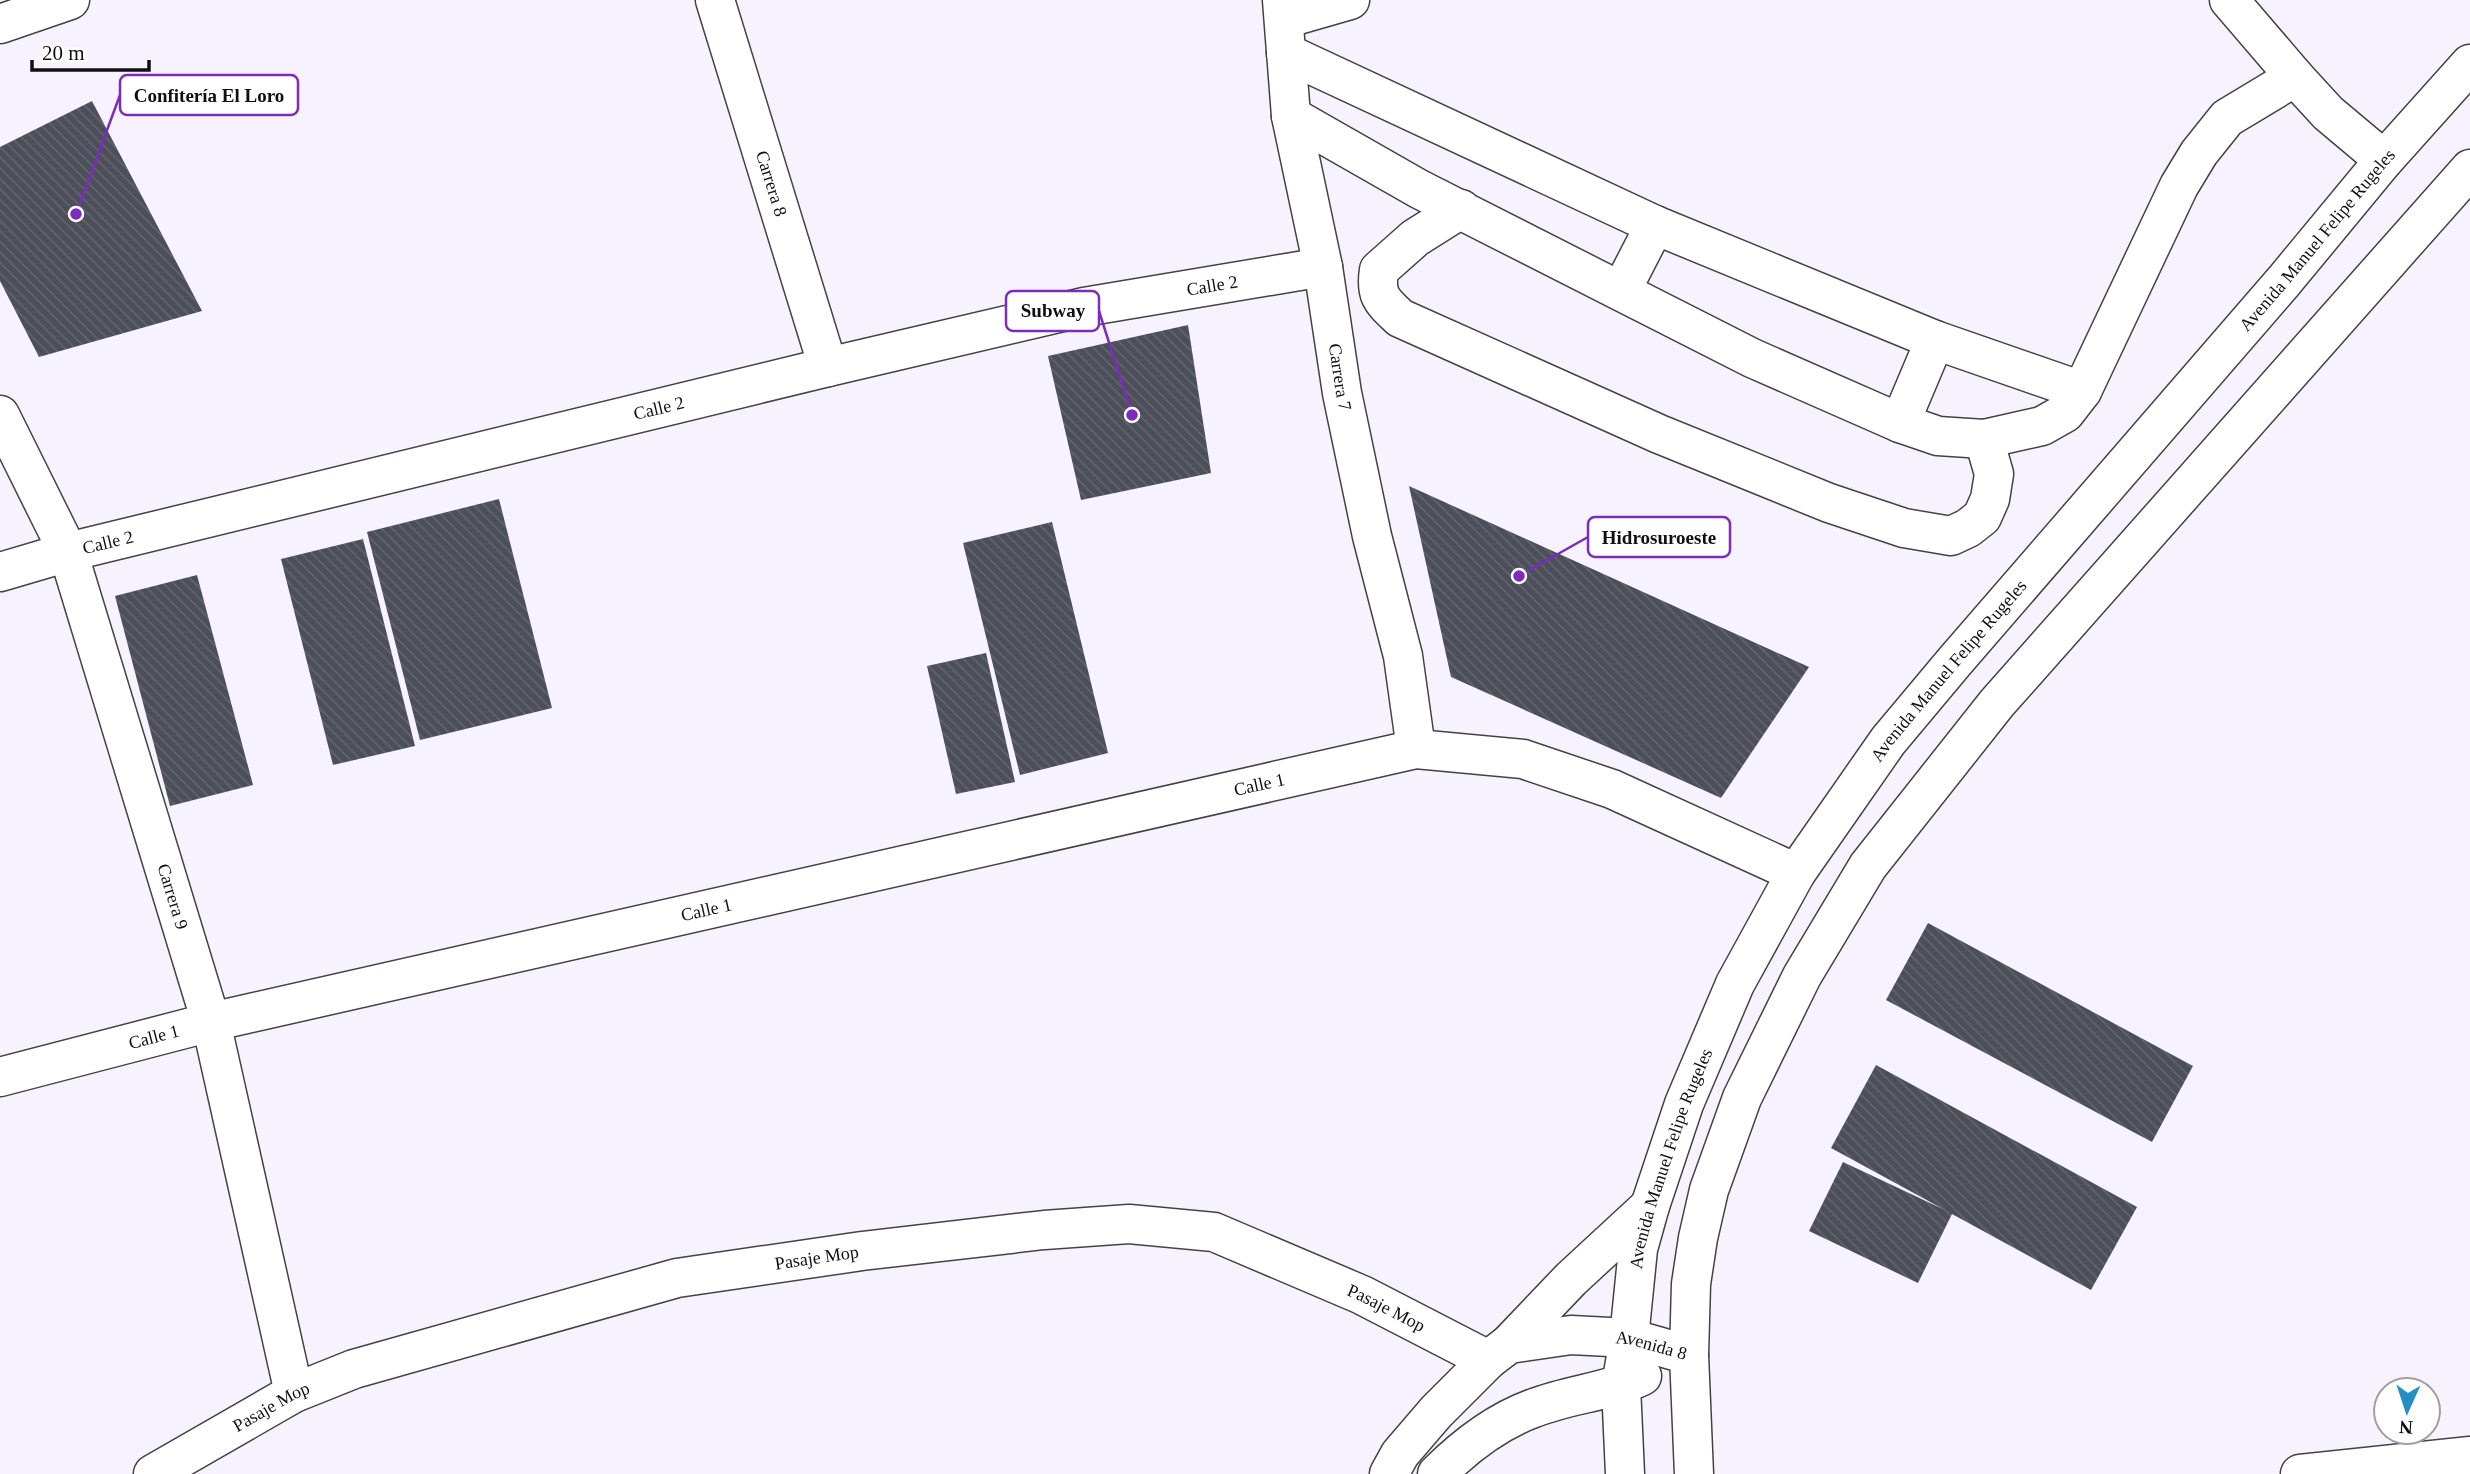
<svg xmlns="http://www.w3.org/2000/svg" width="2470" height="1474" font-family="Georgia,serif">
<defs>
<pattern id="building-back-hatch" width="6" height="6" patternUnits="userSpaceOnUse" patternTransform="scale(1.75)"><rect width="6" height="6" fill="#4c4f59"/><path d="M-1 5l2 2M0 0l6 6M5-1l2 2" fill="none" stroke="#61646c"/></pattern>
</defs>
<rect width="100%" height="100%" fill="#f6f3ff"/>
<path fill="url(#building-back-hatch)" d="M92,101L202,311L39,357L0,281V147Z
M1188,325L1211,473L1081,500L1048,356Z
M1409,486L1809,667L1721,798L1451,677Z
M499,499L552,708L420,740L367,532Z
M1052,522L1108,753L1020,775L963,543Z
M363,539L415,746L333,765L281,559Z
M197,575L253,785L170,806L115,596Z
M986,653L1015,782L956,794L927,666Z
M1928,923L2193,1066L2152,1142L1886,1000Z
M1876,1065L2137,1207L2091,1290L1952,1214L1918,1283L1809,1231L1843,1162L1945,1210L1831,1148Z"/>
<g fill="none" stroke-linecap="round" stroke-linejoin="round">
<g stroke="#434343" stroke-width="41">
<g id="minor">
<path id="s1" d="M715,0L828,367"/>
<path id="s2" d="M1282,0L1291,116L1323,267L1342,393L1372,536L1403,656L1416,749"/>
<path d="M2229,0L2295,77L2328,113L2384,160"/>
<path d="M1284,19L1350,0"/>
<path d="M0,24L70,0"/>
<path d="M1286,53L1655,225L1935,340L2082,391"/>
<path d="M1291,116L1419,189L1752,358L1900,423L1938,436L1984,439L2042,426L2065,413L2082,391L2179,186L2199,153L2227,118L2295,77"/>
<path d="M1461,209L1415,238L1379,270C1375,296 1382,301 1400,318L1659,434L1829,503L1904,528L1951,536L1968,528L1982,517L1990,499L1994,474L1984,439"/>
<path d="M1621,291L1655,225"/>
<path id="s3" d="M0,415L68,552L211,1022L294,1393"/>
<path d="M1900,423L1935,340"/>
<path id="s4" d="M0,572L68,552L828,367L1084,307L1323,267"/>
<path id="s5" d="M0,1077L211,1022L1416,749L1523,759L1612,789L1796,873"/>
<path d="M1509,1344L1571,1279L1650,1206"/>
<path id="s6" d="M153,1474L294,1393L354,1369L677,1278L862,1251L1044,1230L1129,1224L1214,1232L1362,1295L1488,1360"/>
<path id="s7" d="M1389,1474L1400,1454L1436,1412L1488,1360L1509,1344L1571,1335L1629,1338L1689,1355"/>
<path d="M1437,1474C1464,1447 1498,1421 1534,1408C1570,1394 1608,1392 1642,1376"/>
<path id="s8" d="M1625,1474L1621,1386L1629,1338L1638,1249L1650,1206L1684,1104L1735,984L1796,873L1888,741L1955,661L2284,281L2384,160L2470,64"/>
<path d="M1694,1474L1689,1355L1691,1284L1698,1238L1709,1190L1742,1098L1802,976L1868,866L1997,703L2470,169"/>
<path d="M2300,1474L2470,1456"/>
</g>
</g>
<use href="#minor" stroke="#fff" stroke-width="38"/>
</g>
<g text-anchor="middle" dominant-baseline="central" stroke-width="7" stroke-linejoin="round" paint-order="stroke">
<g font-size="18" fill="#101010" stroke="#fff">
<text stroke="none"><textPath href="#s1" startOffset="192">Carrera 8</textPath></text>
<text stroke="none"><textPath href="#s8" startOffset="1456">Avenida Manuel Felipe Rugeles</textPath></text>
<text stroke="none"><textPath href="#s4" startOffset="1246">Calle 2</textPath></text>
<text stroke="none"><textPath href="#s2" startOffset="382">Carrera 7</textPath></text>
<text stroke="none"><textPath href="#s4" startOffset="679">Calle 2</textPath></text>
<text stroke="none"><textPath href="#s4" startOffset="112">Calle 2</textPath></text>
<text stroke="none"><textPath href="#s8" startOffset="889">Avenida Manuel Felipe Rugeles</textPath></text>
<text stroke="none"><textPath href="#s5" startOffset="1293">Calle 1</textPath></text>
<text stroke="none"><textPath href="#s3" startOffset="513">Carrera 9</textPath></text>
<text stroke="none"><textPath href="#s5" startOffset="726">Calle 1</textPath></text>
<text stroke="none"><textPath href="#s5" startOffset="159">Calle 1</textPath></text>
<text stroke="none"><textPath href="#s8" startOffset="322">Avenida Manuel Felipe Rugeles</textPath></text>
<text stroke="none"><textPath href="#s6" startOffset="704">Pasaje Mop</textPath></text>
<text stroke="none"><textPath href="#s6" startOffset="1292">Pasaje Mop</textPath></text>
<text stroke="none"><textPath href="#s7" startOffset="322">Avenida 8</textPath></text>
<text stroke="none"><textPath href="#s6" startOffset="136">Pasaje Mop</textPath></text>
</g>
</g>
<path fill="none" stroke="#7b2cbf" stroke-width="2.5" d="M76 214L120 95M1132 415L1099 311M1519 576L1588 537"/>
<g fill="#7b2cbf" stroke="#fff" stroke-width="2.5">
<circle cx="76" cy="214" r="7"/>
<circle cx="1132" cy="415" r="7"/>
<circle cx="1519" cy="576" r="7"/>
</g>
<g fill="#fff" stroke="#7b2cbf" stroke-width="2.5">
<rect x="120" y="75" width="178" height="40" rx="7"/>
<rect x="1006" y="291" width="93" height="40" rx="7"/>
<rect x="1588" y="517" width="142" height="40" rx="7"/>
</g>
<g font-size="19" text-anchor="middle" font-weight="bold" fill="#101010">
<text x="209" y="102">Confitería El Loro</text>
<text x="1053" y="317">Subway</text>
<text x="1659" y="544">Hidrosuroeste</text>
</g>
<g transform="translate(2407 1411) rotate(183)"><circle r="33" fill="#ffffff" stroke="#9f9f9f" stroke-width="2"/>
<path d="M0-5L12 26L0 18L-12 26Z" fill="#248fc4"/>
<text y="-10" font-size="19" font-weight="bold" text-anchor="middle" fill="#101010">N</text>
</g>
<path d="M32 60v10h117v-10" fill="none" stroke="#101010" stroke-width="3.5"/>
<text x="42" y="60" font-size="21" fill="#101010" stroke="#ffffff" stroke-width="5" paint-order="stroke">20 m</text>
</svg>
